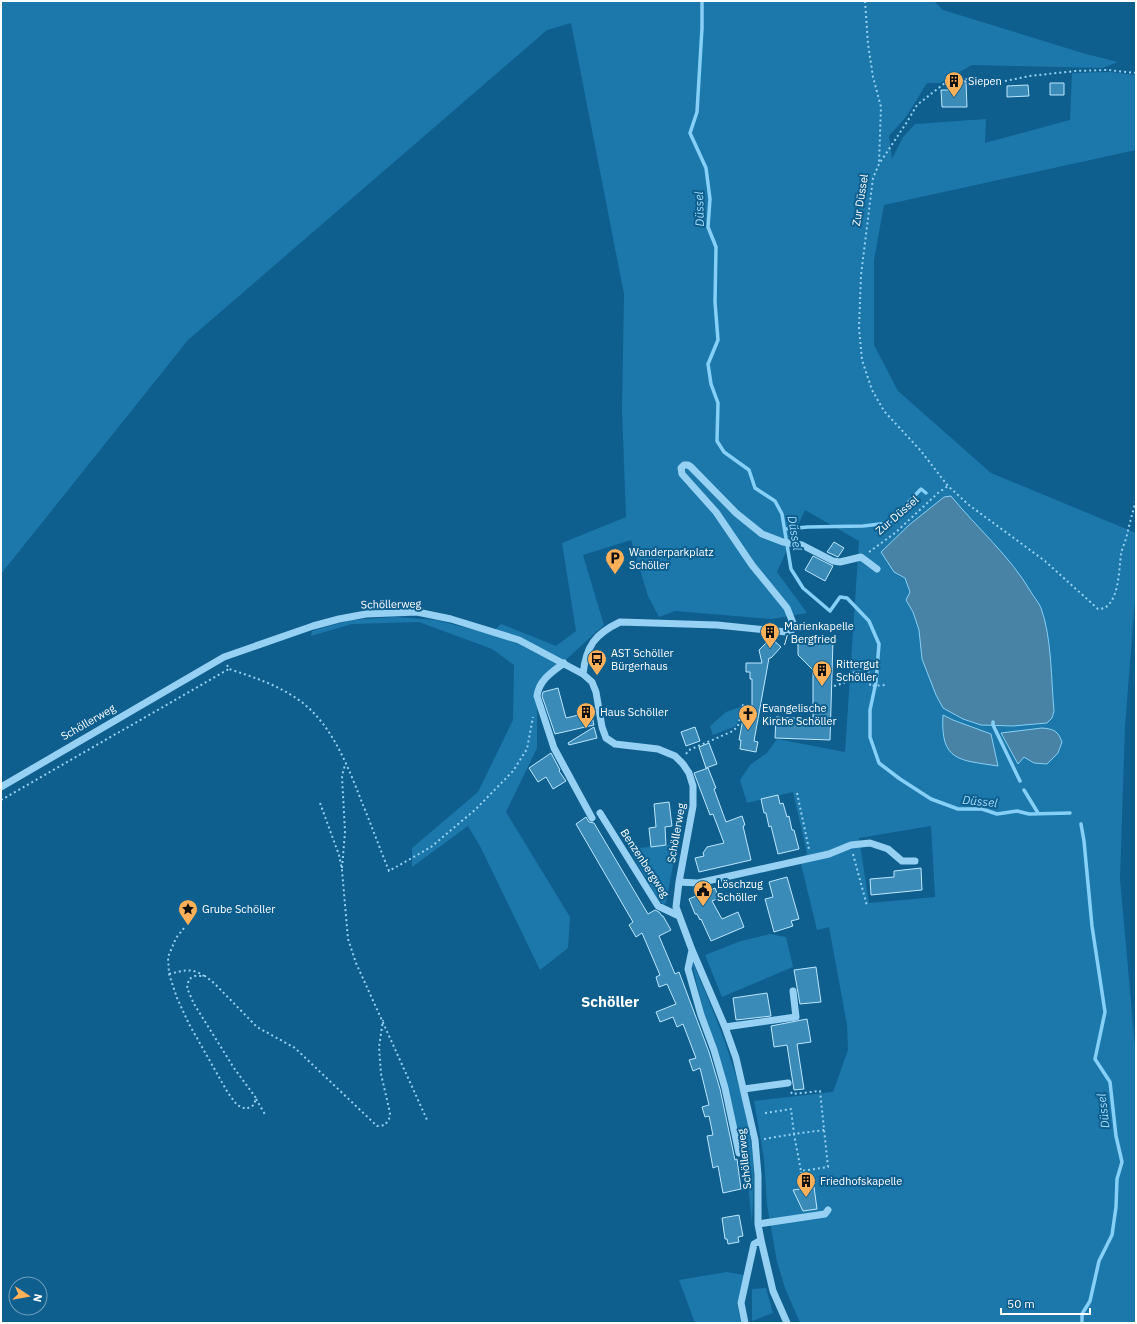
<svg xmlns="http://www.w3.org/2000/svg" width="1137" height="1324" font-family="'IBM Plex Sans',sans-serif">
<rect width="100%" height="100%" fill="#0e5e8e"/>
<path fill="#1c78ab" fill-rule="evenodd" d="M1,1H934L943,10L1086,54L1118,62L1102,68L972,65L940,83H927L906,117L889,136L892,159L903,137L915,124L986,119L985,143L1070,120L1072,73L1109,72L1136,75V150L884,205L874,260V345L898,391L991,473L1136,533V587L1125,726L1120,879L1136,1057V1323H800L785,1288L777,1262L767,1205L764,1159L754,1101L833,1092L848,1050L847,1025L829,927L817,930L801,864L807,853L793,792L747,803L740,780L750,765L767,753L777,739L845,752L859,541L805,510L777,572L807,613L771,619L675,611L659,617L648,596L631,540L583,555L604,625L548,676L537,696V748L506,812L570,917L568,948L540,970L481,848L468,826L412,867V848L478,792L513,720L514,665L492,649L419,622L352,624L311,636L312,631L351,620L395,617L436,620L490,634L501,624L556,646L576,631L562,543L626,517L622,410L624,294L571,23L547,30L188,340L1,574ZM944,497C977,525 1009,556 1032,593C1035,598 1039,603 1041,609C1051,641 1051,678 1054,711L1052,718L1047,723L1013,726L981,725L963,719L954,713L922,659L919,630L913,612L906,600L910,592L905,577L909,525ZM1001,733L1062,742L1058,753L1047,764L1034,763L1024,757L1018,764ZM931,826L935,897L869,903L859,838Z
M743,706L736,726L713,735L710,726L726,712Z
M677,844L666,903L663,904L658,899L629,849Z
M770,934L786,937L793,967L722,997L705,955L741,941Z
M692,963H693C719,1023 743,1083 752,1148C755,1173 753,1199 752,1224L745,1154L742,1155L728,1088L704,1015Z
M727,1272L744,1275L737,1304L741,1323H695L679,1280Z
M766,1288L773,1313L752,1321V1289Z"/>
<path fill="#4883a5" stroke="#86d0f7" d="M951,496C977,528 1010,556 1031,592C1034,597 1039,603 1041,608C1052,638 1051,680 1054,711L1052,718L1047,723L1013,726L981,725L963,719L943,708L936,695L922,659L919,630L913,612L906,600L910,592L905,578L894,572L881,552L909,525L944,497Z
M943,715L953,720L991,734L998,766C960,760 940,762 943,715Z
M1042,728C1054,729 1058,731 1062,742L1058,753L1047,764L1034,763L1024,757L1018,764L1001,733Z"/>
<g fill="none" stroke-linecap="round" stroke-linejoin="round">
<path stroke="#86d0f7" stroke-width="3.5" d="M702,1V28L697,112L690,133L706,168L710,199L708,227L716,247L715,302L718,340L708,364L711,384L718,403L717,441L724,452L749,470L755,488L775,501L782,514L791,569L803,588L830,611L840,597L847,598L869,621L879,644L876,682L870,710V737L879,763L900,779L931,799L958,809H982L997,814L1017,811L1029,814L1070,813
M785,529L808,527L863,526L889,523L921,489L926,493
M993,722V725L1020,781
M1024,790L1038,813
M1081,824L1084,841L1092,926L1105,1012L1095,1059L1110,1082L1116,1136L1122,1162L1117,1179L1116,1207L1112,1235L1099,1261L1090,1301L1082,1314V1323"/>
</g>
<path fill="#3b8bb9" stroke="#bde7fe" d="M953,81H966L967,107H942L941,90H953Z
M1050,83H1064V95H1050Z
M1028,85L1029,96L1007,97V86Z
M834,542L844,548L838,557L827,552Z
M813,556L833,566L825,581L805,570Z
M771,638L781,647L771,658H769L754,741L758,742L756,752L740,749L741,740H739L743,719L746,720L748,709L752,710V679H750V672H746V663H762L759,650Z
M798,638L833,640L830,740L775,738L776,717L813,719V670L798,655Z
M558,688L566,718L591,712L594,725L555,734L542,696L543,692Z
M594,727L597,738L569,745L568,743Z
M695,727L700,741L686,746L681,732Z
M709,743L717,764L706,768L699,747Z
M551,753L560,770L559,771L566,781L553,789L546,777L538,782L529,768Z
M708,768L716,788L714,789L726,822L742,816L745,825L743,826L751,860L699,872L695,858L704,856L703,853L707,847L724,843L713,814L710,815L694,773Z
M778,795L780,804L783,803L787,817L789,816L792,830H794L799,849L778,854L771,826L769,827L766,813H764L761,799Z
M669,802L672,826L665,827L666,845L651,847L649,828L656,827L654,804Z
M586,817L589,822L594,823L648,914L655,910L659,912L662,916H663L671,930L659,936L675,974L679,972L709,1052L720,1089L735,1160L737,1159L741,1189L723,1193L718,1166L713,1168L707,1136L713,1135L709,1116L705,1117L702,1107L709,1105L700,1068L693,1071L689,1060L696,1058L683,1024L677,1027L673,1017L660,1022L656,1012L676,1004L667,984L659,987L656,977L660,975L642,933L636,937L629,925L633,922L576,824Z
M921,868L922,890L871,895L870,879L894,877V871Z
M787,877L799,919L791,921L793,926L774,932L765,899L773,897L769,882Z
M715,888L719,898L712,901L722,919L738,912L744,927L711,941L701,919L700,920L697,914H695L689,899Z
M816,967L821,1002L800,1004L794,970Z
M767,993L771,1016L736,1020L733,998Z
M807,1019L811,1042L797,1044L804,1089L794,1090L787,1045L774,1047L771,1026Z
M814,1187L817,1209L803,1211L793,1190Z
M739,1215L743,1236L738,1237L739,1242L728,1244L727,1239H725L722,1218Z"/>
<g fill="none" stroke-linecap="round" stroke-linejoin="round">
<path stroke="#96d1f3" stroke-width="2" stroke-dasharray="2 3" stroke-linecap="butt" d="M865,1L868,44L873,77L881,107L879,163
M1136,73L1108,70L1075,71L1030,76L995,83L975,82L967,79H950L917,105L907,122L879,164L873,178L861,275L859,328L862,360L872,390L884,411L921,451L948,486L969,505L1045,561L1098,609C1119,610 1119,569 1121,554C1122,549 1124,544 1126,539C1129,526 1132,514 1136,501
M869,552L895,533L938,493L948,486
M227,665L229,669C253,677 275,684 296,698C332,722 348,767 363,805C372,827 380,849 389,871L431,847L476,809L513,771L527,749L533,717
M834,686L844,683L850,673L865,671L871,672L870,686L886,685
M686,754L689,750L733,731L738,726L743,705L755,708
M797,793L809,849
M1,800L229,669
M320,803L339,855L342,870L348,939L356,963L428,1122
M853,854L867,906
M342,868L345,832L342,776L345,765
M184,928L176,938L168,957L169,974L177,998L189,1024L228,1093L237,1105L246,1109L254,1105L256,1098L234,1068L194,1004L187,988L189,979L195,976H205L214,983L257,1027L295,1048L377,1126L385,1125L389,1119L390,1113L381,1074L379,1047L383,1020
M169,974C183,971 191,967 204,976
M791,1092L792,1094L820,1091L828,1167L801,1171L803,1184
M256,1099L266,1116
M765,1113L791,1109L794,1134L824,1130
M764,1139L794,1134L801,1171"/>
<path stroke="#96d1f3" stroke-width="7" d="M564,663C552,672 539,680 537,696L554,748L592,818
M583,674C586,646 595,634 620,622L717,625L786,632L792,630L793,623L787,608L752,565L716,512L682,474L681,468L684,465H688L691,467L736,513L762,534L783,542L802,545L833,561L840,562L861,557L877,569
M1,787L224,657L313,626L339,619L366,614L417,612L451,619L519,640L583,674L592,682L596,692L602,727L606,738L615,744L658,749L675,756L683,764L689,773L693,786V806L679,882L676,907L692,950L725,1027L736,1058L755,1140L758,1175V1224L761,1240L773,1291L787,1323
M600,813L658,906L679,916
M679,882L698,883L829,854L851,845L870,843L888,849L902,861H915
M692,950L688,969L701,1015L714,1050L725,1088L739,1153
M725,1027L796,1017L793,991
M744,1089L788,1083
M758,1224L825,1214L828,1210
M745,1323L741,1303L754,1244L761,1240"/>
</g>
<defs>
<g id="building-pin" transform="scale(1)"><path d="M0 17L-7.5 6A9.5 9.5 0 1 1 7.5 6Z" fill="#ffb058" stroke="#0e5e8e"/><path d="M-4-6H4V6H1V3H-1V6H-4ZM-2.5-4.3h1.7v1.8h-1.7ZM.8-4.3h1.7v1.8H.8ZM-2.5-1h1.7V.8h-1.7ZM.8-1h1.7V.8H.8Z" fill="#111"/></g>
<g id="parking-pin" transform="scale(1)"><path d="M0 17L-7.5 6A9.5 9.5 0 1 1 7.5 6Z" fill="#ffb058" stroke="#0e5e8e"/><path d="M-3.5-5.5H1a3.5 3.5 0 0 1 0 7H-1V5.5H-3.5ZM-1-3.4V-.6H.8a1.4 1.4 0 0 0 0-2.8Z" fill="#111"/></g>
<g id="bus-pin" transform="scale(1)"><path d="M0 17L-7.5 6A9.5 9.5 0 1 1 7.5 6Z" fill="#ffb058" stroke="#0e5e8e"/><path d="M-5-6H5V4H4V6H2V4H-2V6H-4V4H-5ZM-3.5-4V0h7V-4ZM-3.5 1.2v1.5H-2V1.2ZM2 1.2v1.5H3.5V1.2Z" fill="#111"/></g>
<g id="church-pin" transform="scale(1)"><path d="M0 17L-7.5 6A9.5 9.5 0 1 1 7.5 6Z" fill="#ffb058" stroke="#0e5e8e"/><path d="M-1.2-6h2.4v3.5h3.3v2.4h-3.3V6h-2.4V-.1h-3.3v-2.4h3.3Z" fill="#111"/></g>
<g id="civic-pin" transform="scale(1)"><path d="M0 17L-7.5 6A9.5 9.5 0 1 1 7.5 6Z" fill="#ffb058" stroke="#0e5e8e"/><path d="M-.6-6.5H3V-4.5H.6V-3L4-1V1h2V6H-6V1h2V-1L-.6-3ZM-1.2 2.5V6h2.4V2.5Z" fill="#111"/></g>
<g id="sight-pin" transform="scale(1)"><path d="M0 17L-7.5 6A9.5 9.5 0 1 1 7.5 6Z" fill="#ffb058" stroke="#0e5e8e"/><path d="M0-6L1.8-2.2L6-1.7L2.9 1.2L3.7 5.4L0 3.3L-3.7 5.4L-2.9 1.2L-6-1.7L-1.8-2.2Z" fill="#111"/></g>
</defs>
<g fill-rule="evenodd">
<use href="#building-pin" x="954" y="81"/>
<use href="#parking-pin" x="615" y="558"/>
<use href="#building-pin" x="770" y="632"/>
<use href="#bus-pin" x="597" y="659"/>
<use href="#building-pin" x="822" y="670"/>
<use href="#building-pin" x="586" y="712"/>
<use href="#church-pin" x="748" y="714"/>
<use href="#civic-pin" x="703" y="890"/>
<use href="#sight-pin" x="188" y="909"/>
<use href="#building-pin" x="806" y="1181"/>
</g>
<g text-anchor="middle" dominant-baseline="central" stroke-width="4" stroke-linejoin="round" paint-order="stroke">
<g font-size="11" fill="#fff" stroke="#0e5e8e" text-anchor="start">
<text x="968" y="81">Siepen</text>
<text x="629" y="552">Wanderparkplatz<tspan x="629" dy="13">Schöller</tspan></text>
<text x="784" y="626">Marienkapelle<tspan x="784" dy="13">/ Bergfried</tspan></text>
<text x="611" y="653">AST Schöller<tspan x="611" dy="13">Bürgerhaus</tspan></text>
<text x="836" y="664">Rittergut<tspan x="836" dy="13">Schöller</tspan></text>
<text x="762" y="708">Evangelische<tspan x="762" dy="13">Kirche Schöller</tspan></text>
<text x="600" y="712">Haus Schöller</text>
<text x="717" y="884">Löschzug<tspan x="717" dy="13">Schöller</tspan></text>
<text x="202" y="909">Grube Schöller</text>
<text x="820" y="1181">Friedhofskapelle</text>
</g>
<g font-size="11" fill="#fff" stroke="#0e5e8e">
<text transform="translate(860 200) rotate(-81)">Zur Düssel</text>
<text transform="translate(897 515) rotate(-41)">Zur Düssel</text>
<text transform="translate(391 604) rotate(-1)">Schöllerweg</text>
<text transform="translate(88 722) rotate(-30)">Schöllerweg</text>
<text transform="translate(676 833) rotate(-80)">Schöllerweg</text>
<text transform="translate(645 863) rotate(57)">Benzenbergweg</text>
<text transform="translate(744 1159) rotate(-96)">Schöllerweg</text>
</g>
<g font-size="12" font-style="italic" fill="#a1dbfb" stroke="#0e5e8e">
<text transform="translate(699 209) rotate(-92)">Düssel</text>
<text transform="translate(795 533) rotate(80)">Düssel</text>
<text transform="translate(980 801) rotate(6)">Düssel</text>
<text transform="translate(1103 1111) rotate(-97)">Düssel</text>
</g>
<g font-size="15" font-weight="bold" fill="#fff" stroke="#0e5e8e">
<text x="610" y="1001">Schöller</text>
</g>
</g>
<rect width="1137" height="1324" fill="none" stroke="#ffffff" stroke-width="4"/>
<g transform="translate(28 1296) rotate(102)"><circle r="19" fill="#0e5e8e" stroke="#6e9ebb"/>
<path d="M0-3L7 15L0 10L-7 15Z" fill="#ffb058"/>
<text y="-6" font-size="11" font-weight="bold" text-anchor="middle" fill="#ffffff">N</text>
</g>
<path d="M1001 1308v6h89v-6" fill="none" stroke="#ffffff" stroke-width="2"/>
<text x="1007" y="1308" font-size="12" fill="#ffffff" stroke="#0e5e8e" stroke-width="3" paint-order="stroke">50 m</text>
</svg>
